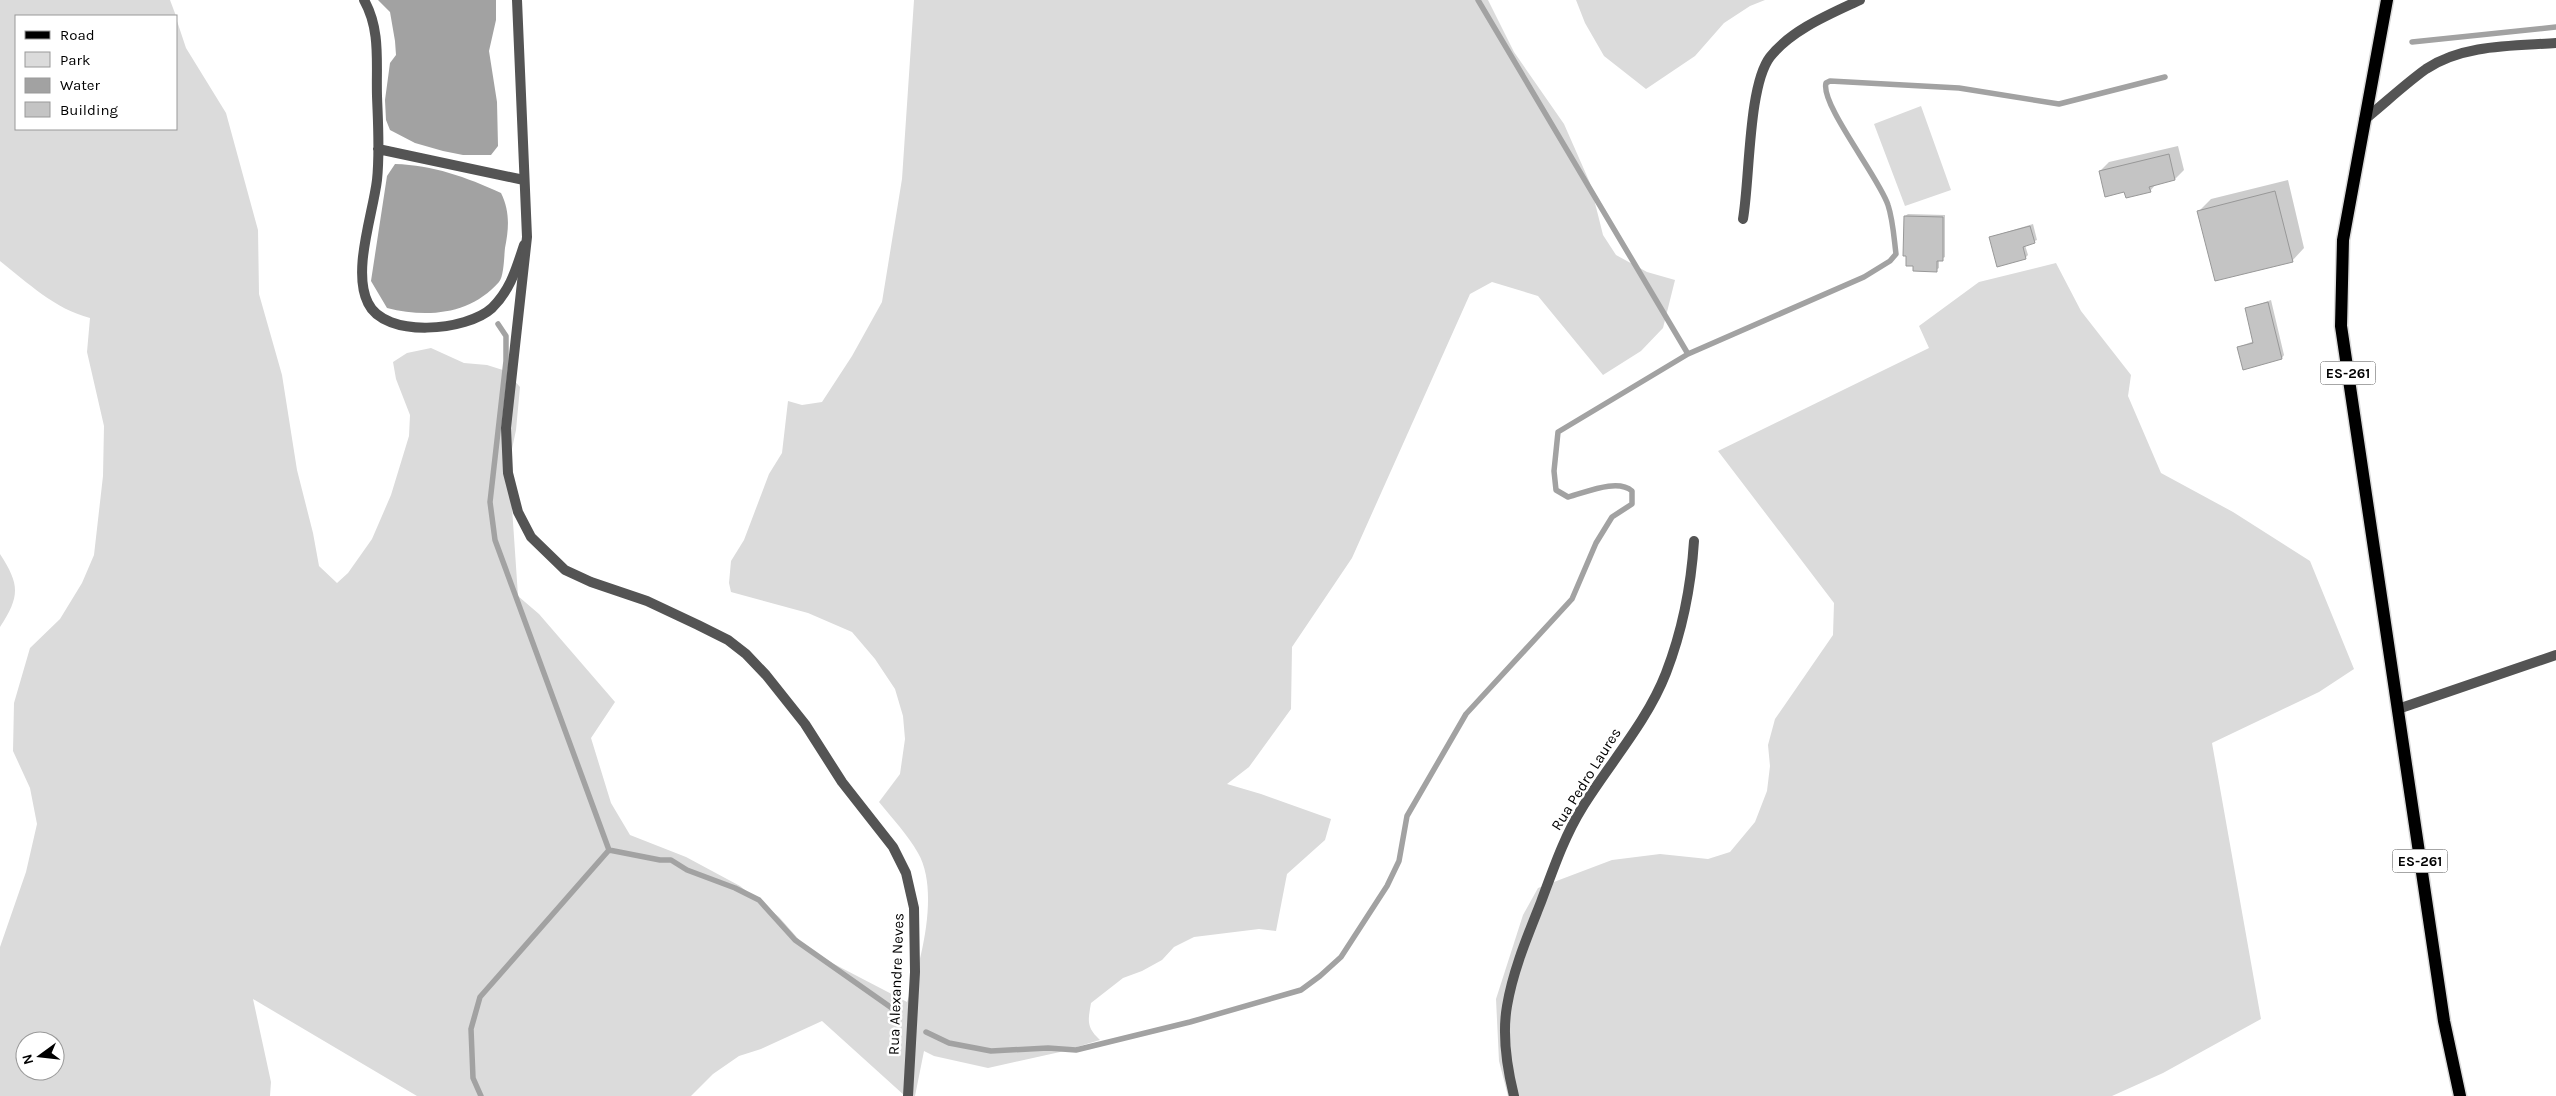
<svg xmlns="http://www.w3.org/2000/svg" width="2556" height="1096" font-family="Karla,sans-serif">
<rect width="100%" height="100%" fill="#fff"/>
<path fill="#dbdbdb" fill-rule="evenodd" d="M0,0H170L176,16H16V129H176V18L186,48L226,113L258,230L259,294L282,375L297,470L313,533L319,566L337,583L348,573L372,539L391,495L409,436L410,415L396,379L393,362L407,353L431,348L464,363L487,365L506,371L520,387L516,430L509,463L518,596L539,614L615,702L591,738L611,803L630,835L686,857L740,886L779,917L809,951L907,1002C921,963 940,891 918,853C908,835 892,818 879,802L900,774L905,739L903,716L895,689L875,659L852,632L808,613L731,592L729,583L731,561L744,540L769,474L782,453L788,401L802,405L822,402L852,356L882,302L902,179L914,0H1488L1514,52L1564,124L1590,183L1603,235L1616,255L1647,272L1675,280L1663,328L1641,351L1603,375L1538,296L1492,282L1470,294L1352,558L1292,647L1291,709L1249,767L1227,784L1261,794L1331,819L1325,840L1287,874L1276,931L1259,929L1194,937L1174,947L1162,960L1142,971L1123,978L1091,1003C1088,1021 1086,1027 1100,1040L1060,1052L988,1068L934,1056L924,1051L915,1096H905L822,1021L761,1049L739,1056L713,1074L691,1096H417L253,999L271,1082L270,1096H0V947L26,872L37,824L30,788L13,751L14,703L30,648L60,619L82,583L94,555L103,476L104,426L87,352L90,318C55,309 28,283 0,261ZM25,1041H55V1071H25Z
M1576,0H1765L1750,6L1724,23L1695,56L1646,89L1604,56L1585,23Z
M1921,106L1951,190L1905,206L1874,124Z
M2056,263L2081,311L2131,375L2128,396L2161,473L2233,512L2310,561L2354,669L2319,692L2212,743L2261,1019L2163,1073L2112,1096H1508L1499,1061L1496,999L1523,915L1538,888L1612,860L1660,854L1708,859L1730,852L1755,822L1767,791L1770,766L1768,745L1775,719L1833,635L1834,603L1718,451L1929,348L1919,326L1979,282Z
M0,554C20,585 20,596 0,627Z"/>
<path fill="#a2a2a2" d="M378,0H496V20L489,51L497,102L498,146L491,155H463L443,151L415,143L390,130L386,120L385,100L390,63L396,55L395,41L390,12Z
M395,164C433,165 466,177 501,193C510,211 509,228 505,248C504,257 504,276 499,282C470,315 427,318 387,308L371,281L387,176Z"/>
<path fill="#0003" d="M2178,146L2184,170L2175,179L2157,183L2150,191H2125L2100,171L2109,162Z
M2288,180L2304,248L2292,261L2198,212L2211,199Z
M1908,214L1945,215V257L1939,260V268L1936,270L1905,216Z
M2033,224L2037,240L2025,245L2028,255L2025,258L1990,237Z
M2271,300L2284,355L2282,358L2238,347L2254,341L2246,309Z"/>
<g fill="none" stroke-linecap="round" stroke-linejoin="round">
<path stroke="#a2a2a2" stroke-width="5.5" d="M1478,0L1688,354
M2412,42L2556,27
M498,324L506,336V361L490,502L495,540L609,850
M609,850L660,860H671L687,870L735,888L759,900L795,940L896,1011
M926,1032L949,1043L991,1051L1048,1048L1076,1050L1190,1022L1301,990L1320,976L1341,957L1387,886L1399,861L1407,816L1466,714L1572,599L1596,543L1612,517L1632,504V491C1617,478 1585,493 1568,497L1556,490L1554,471L1558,432L1688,354L1864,277L1890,261L1896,254C1894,238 1893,220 1888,205C1880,179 1820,104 1826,83L1830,81L1959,88L2059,104L2165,77
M481,1096L473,1078L471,1029L480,997L609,850"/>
</g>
<path fill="#c4c4c4" stroke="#989898" d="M2169,154L2175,180L2149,187L2151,192L2126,198L2124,192L2105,197L2099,171Z
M2275,191L2293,262L2215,281L2197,211Z
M1904,216L1943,217V261H1937V272L1913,271V266H1906V256H1903Z
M2030,226L2035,243L2023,247L2026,259L1997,267L1989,237Z
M2268,302L2282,359L2243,370L2237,347L2253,343L2245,308Z"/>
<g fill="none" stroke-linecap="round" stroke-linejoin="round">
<g stroke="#dbdbdb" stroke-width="15">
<path id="primary" d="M2387,0L2343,240L2341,326L2444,1021L2460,1096"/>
</g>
<path stroke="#545454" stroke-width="10" d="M364,0C381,30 376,63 377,96C378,124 380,152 377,180C373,214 352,271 368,303C385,339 467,331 492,308C511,289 516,269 524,245
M2364,120C2385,103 2405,84 2426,69C2463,44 2514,46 2556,43
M378,149L524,180
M1743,219C1750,179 1748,86 1770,57C1791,30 1830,14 1860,0
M2398,709L2556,655
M1514,1096C1507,1068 1502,1035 1507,1006C1513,970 1528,935 1541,902C1553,870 1564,837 1582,808C1609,764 1647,722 1666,673C1683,629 1691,588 1694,541"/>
<path stroke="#545454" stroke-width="10" d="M517,0L527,237L506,428L508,473L518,512L531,537L565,570L591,582L647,601L698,625L728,640L746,654L766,675L805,724L842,782L893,847L906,873L914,908L915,972L908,1096"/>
<use href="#primary" stroke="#000" stroke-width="12"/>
</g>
<g text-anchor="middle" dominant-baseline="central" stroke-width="5" stroke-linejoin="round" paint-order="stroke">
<g fill="#fff" stroke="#4c4c4c" stroke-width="1">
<rect x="2320.5" y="361.5" width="55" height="23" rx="4"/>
<rect x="2392.5" y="849.5" width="55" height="23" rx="4"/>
</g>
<g font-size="14" font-weight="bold" fill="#000">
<text x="2348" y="373">ES-261</text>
<text x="2420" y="861">ES-261</text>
</g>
<g font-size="15" fill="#000" stroke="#fff">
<text transform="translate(1586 779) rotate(-58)">Rua Pedro Laures</text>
<text transform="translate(896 984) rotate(-88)">Rua Alexandre Neves</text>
</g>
</g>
<rect x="15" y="15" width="162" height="115" fill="#ffffff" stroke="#999999"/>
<rect x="25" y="31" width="25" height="8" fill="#000000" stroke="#999999"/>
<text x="60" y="40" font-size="15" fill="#000000">Road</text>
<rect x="25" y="52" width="25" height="15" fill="#dbdbdb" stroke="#999999"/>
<text x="60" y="65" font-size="15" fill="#000000">Park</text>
<rect x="25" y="78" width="25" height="15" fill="#a2a2a2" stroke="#999999"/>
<text x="60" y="90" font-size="15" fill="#000000">Water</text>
<rect x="25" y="102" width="25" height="15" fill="#c4c4c4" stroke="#999999"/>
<text x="60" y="115" font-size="15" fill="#000000">Building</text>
<g transform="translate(40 1056) rotate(255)"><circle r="24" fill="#ffffff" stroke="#999999"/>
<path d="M0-4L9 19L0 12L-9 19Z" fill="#000000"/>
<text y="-8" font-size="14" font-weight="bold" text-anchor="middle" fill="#000000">N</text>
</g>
</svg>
